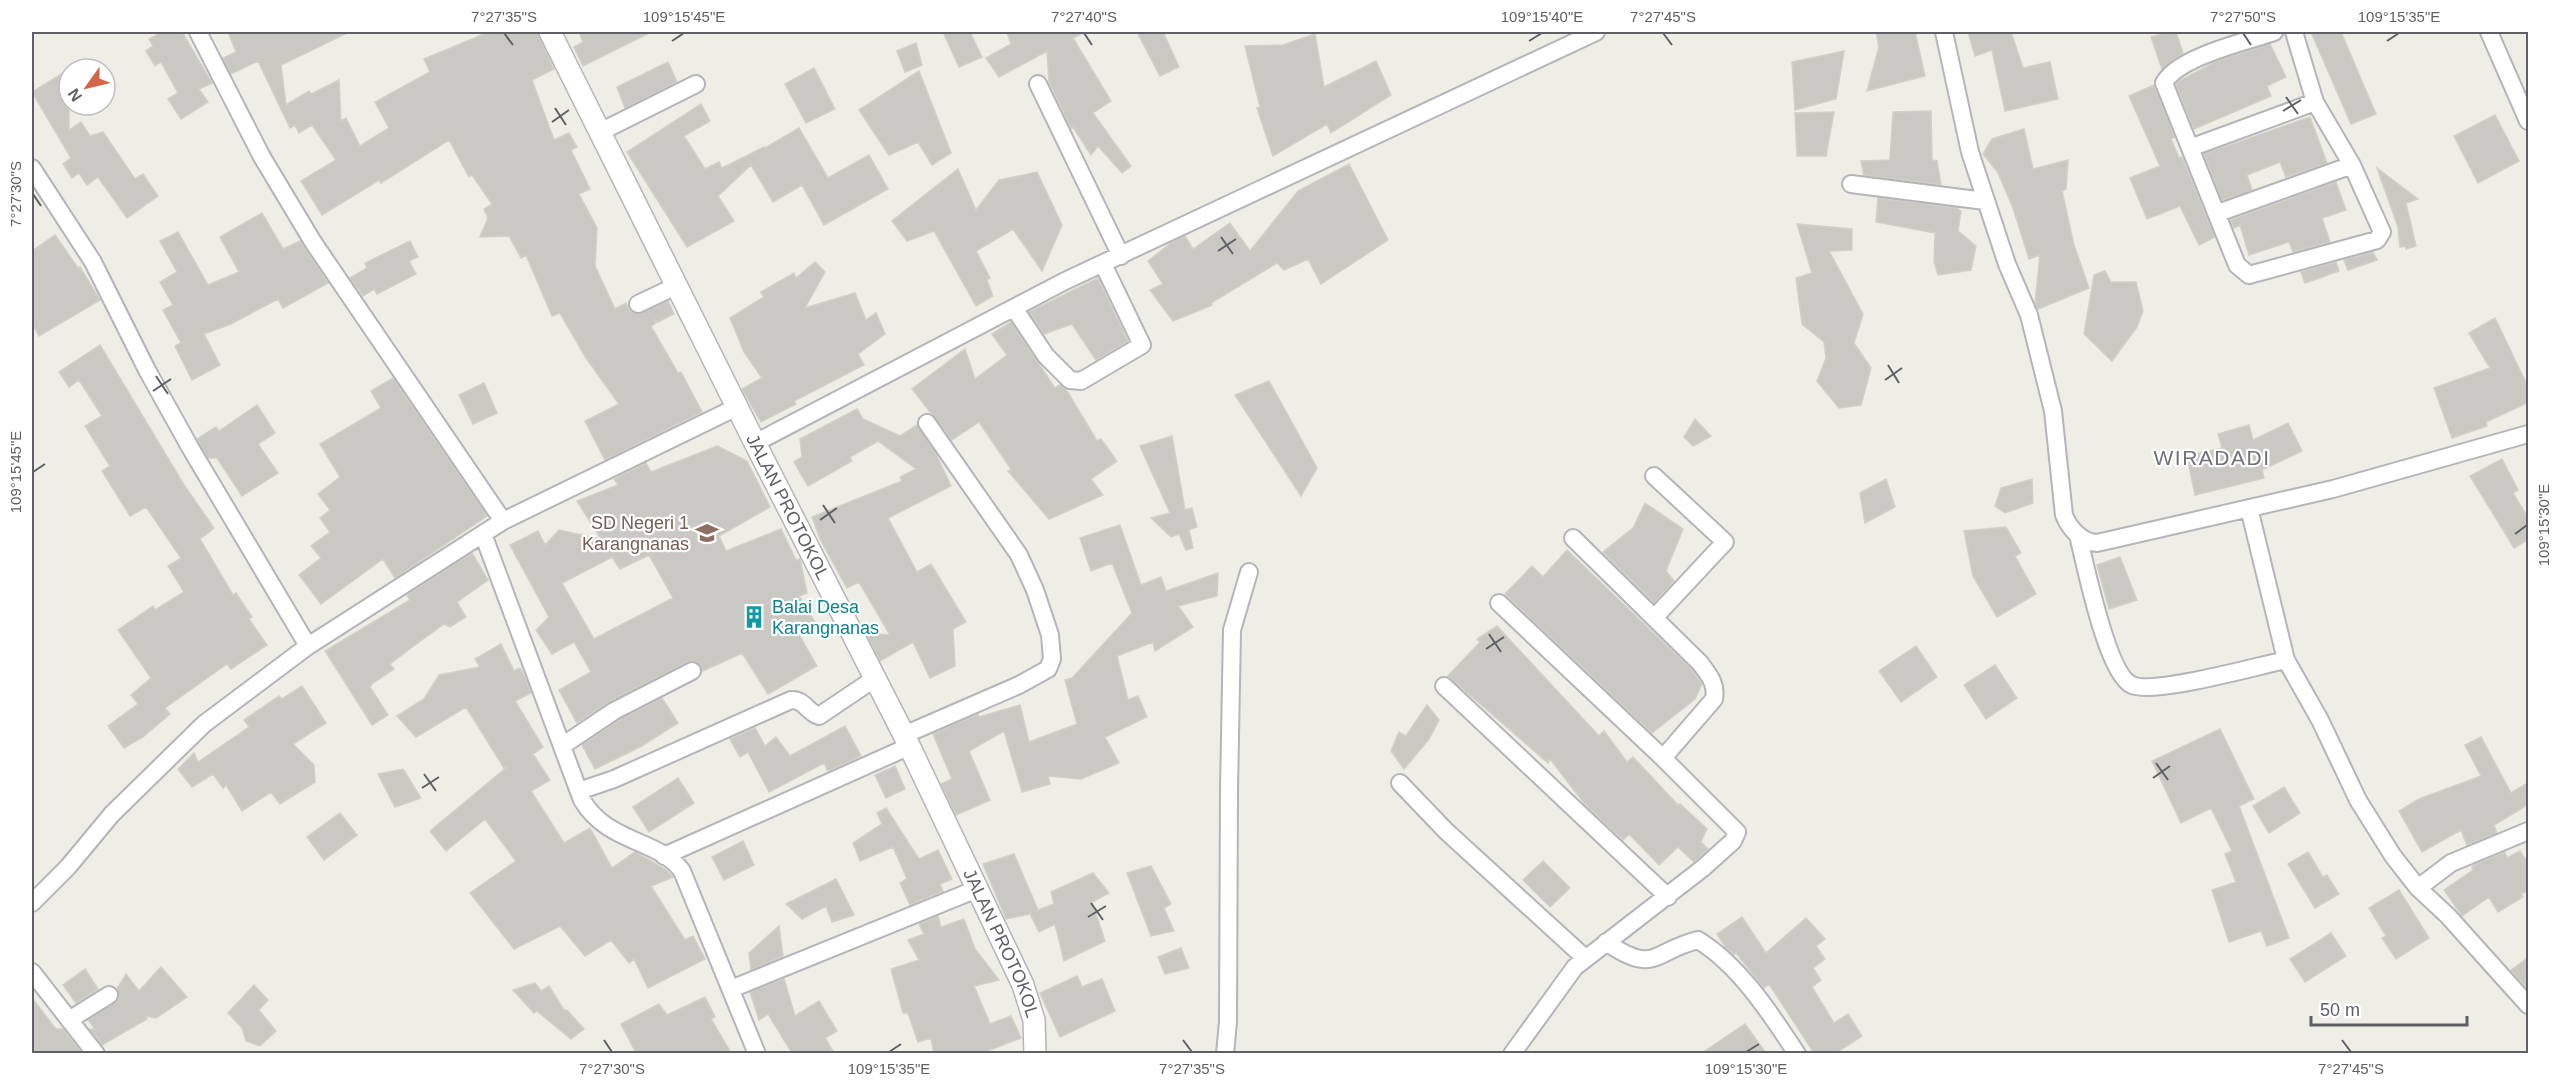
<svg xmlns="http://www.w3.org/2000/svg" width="2560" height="1085" font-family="Arial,sans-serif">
<rect width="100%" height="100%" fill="#eeeee7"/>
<path fill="#cac8c3" stroke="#d2d0c6" stroke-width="1.5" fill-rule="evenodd" d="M162,32H182L212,83L199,89L208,102L181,119L168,99L178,93L161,62L155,66L146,51L153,46L149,39Z
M228,32H349L281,65L286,105L309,91L311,94L339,80L341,121L346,118L360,146L389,128L375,102L430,72L424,59L489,32H537L554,69L532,80L554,140L569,133L577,147L571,150L590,189L579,194L597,228L595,266L615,309L626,303L630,311L638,314L668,301L674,314L658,322L654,319L656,323L651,326L678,373L681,372L702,412L605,460L585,421L619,404L586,358L560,313L552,316L526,255L521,258L509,236L480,237L488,218L484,209L492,204L472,175L469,177L449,140L381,183L379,180L322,215L301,181L336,160L312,125L299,133L295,125L290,128L258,61L231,74L223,58L236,52Z
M579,32H651L583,66L574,47L583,42Z
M943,32H970L982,57L959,67Z
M1007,32H1085L1073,38L1111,101L1093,113L1131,166L1122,173L1098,146L1091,155L1073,127L1071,128L1049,82L1047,51L999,77L986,58L1011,44Z
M1137,32H1163L1179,67L1160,76Z
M1876,32H1915L1925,76L1867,91L1879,47Z
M1968,32H2011L2023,68L2050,62L2058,99L2005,111L1992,50L1975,56Z
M2168,32H2176L2183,53L2162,69L2151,37Z
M2311,32H2341L2376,114L2351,124Z
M1315,34L1324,87L1376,61L1391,95L1331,133L1327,124L1273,156L1257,108L1260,107L1245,46L1283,45Z
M916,43L922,65L905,72L897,51Z
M2270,44L2286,77L2267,86L2271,96L2194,129L2176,85L2179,81L2217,61Z
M1844,51L1836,99L1795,110L1792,62Z
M668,62L677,82L625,108L617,87Z
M814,68L835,109L806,123L785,84Z
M919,71L951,153L932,165L918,142L889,155L859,110Z
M63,73L69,82V130L81,122L90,136L103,132L135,179L143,174L158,196L127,218L98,177L87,185L79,173L72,178L63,164L71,158L32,92Z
M2154,85L2175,137L2171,139L2179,158L2182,157L2215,237L2199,245L2180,206L2147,219L2130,178L2160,166L2129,96Z
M701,104L710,121L684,136L705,169L719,162L722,168L764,147L765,148L799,128L828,178L869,155L888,189L824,225L802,185L773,202L751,165L718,196L734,221L687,247L627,152Z
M1931,111L1932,160L1937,161L1941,185L1864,175L1861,161L1890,160L1893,112Z
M1834,112L1826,156H1797L1795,113Z
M2495,115L2519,161L2478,183L2454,136Z
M2310,117L2327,163L2286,177L2280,162L2247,175L2252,190L2222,200L2204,154Z
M2024,129L2033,169L2068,160L2066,189L2062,191L2074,245L2089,288L2038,309L2035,303L2040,255L2029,259L2013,208L1998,173L1983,154L1992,139Z
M1349,164L1388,240L1321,284L1308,259L1284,270L1277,263L1211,303L1212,305L1173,321L1150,290L1163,284L1148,261L1171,243L1185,236L1193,249L1230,223L1250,251L1298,191Z
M2377,168L2418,199L2406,203L2416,246L2406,249L2405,246L2400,247L2398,227Z
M958,169L976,210L999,180L1037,172L1062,225L1042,271L1013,229L976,251L990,278L987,280L993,296L976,306L934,231L907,241L892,221Z
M2336,182L2346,210L2322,218L2330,242L2293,252L2289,242L2249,255L2240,225L2234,228L2230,220Z
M1878,198L1957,208L1961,211L1958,231L1976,246L1971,270L1938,275L1934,262L1935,233L1876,222Z
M262,213L283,249L300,241L328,283L283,308L278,299L231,324L204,334L220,365L192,380L175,346L181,343L163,310L173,305L160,282L177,272L160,241L178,232L208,285L239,272L220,237Z
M1797,224L1852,229V250L1829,251L1863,314L1854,343L1871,368L1861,405L1839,408L1817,381L1826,358L1824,342L1802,324L1796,278L1812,273Z
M55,235L78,268L80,267L100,300L39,336L32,323V251Z
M410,241L418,257L409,261L416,274L377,294L374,289L363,296L350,278L367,268L365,263Z
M2373,252L2377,260L2348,270L2344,260Z
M815,262L825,272L805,308L855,293L866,320L876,313L885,334L858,354L864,365L794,401L796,404L761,422L742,389L762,378L744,352L730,318L764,297L761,292L794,273L796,278Z
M2336,262L2339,271L2305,283L2301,272Z
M2105,271L2111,282H2136L2143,311L2137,327L2112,361L2084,334L2094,275Z
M1098,278L1128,341L1096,360L1072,324L1044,334L1029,312Z
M2495,318L2529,389V402L2486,422L2487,426L2452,438L2434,388L2490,368L2469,333Z
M1011,322L1055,388L1060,385L1066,389L1097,441L1101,439L1117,461L1091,479L1103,495L1049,519L1008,471L1011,469L979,422L952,440L912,389L965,349L975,379L1007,355L992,334Z
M100,345L184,485L214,528L200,539L233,595L236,593L252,617L249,619L267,645L231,669L227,664L165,708L170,714L143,737L124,748L108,726L138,704L131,695L151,678L118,630L153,606L155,610L184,592L168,566L181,558L146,507L130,516L102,471L110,466L85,426L102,416L79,380L69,387L59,372Z
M393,378L487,516L395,578L383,559L321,604L299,575L321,558L311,546L330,532L320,518L330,510L318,494L340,477L320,444L381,408L371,391Z
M1269,381L1317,468L1301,496L1235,395Z
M484,383L497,413L473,424L459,395Z
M257,405L275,433L258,444L278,473L242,496L217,458H208L197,439L216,427L219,431Z
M857,409L863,419L900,436L917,425L935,452L951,486L888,518L917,572L931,564L966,622L953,629L955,666L930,678L913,642L880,661L866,633L890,635L859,582L847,588L820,539L812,517L902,481L900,477L916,469L878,441L850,457L852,461L808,486L794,462L802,457L800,439Z
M1695,419L1711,436L1693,446L1684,437Z
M2288,423L2302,451L2262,470L2264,478L2195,495L2187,456L2222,448L2218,434L2249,425L2253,440Z
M1172,436L1185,510L1192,508L1197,527L1189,530L1193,548L1186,550L1179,534L1171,537L1151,518L1170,513L1140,446Z
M717,446L747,461L770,507L719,536L726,551L781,529L796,560L800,559L807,593L799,596L815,622L798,633L817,666L768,694L742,653L703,671L697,662L688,661L609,702L577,723L559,690L591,672L574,642L552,654L536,630L549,617L510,545L538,531L545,545L559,530L601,539L577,501L618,485L614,479L646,463L651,472ZM649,555L673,598L594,639L562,583L612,557L620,569Z
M2502,459L2518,490L2513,493L2529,519V539L2514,548L2470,476Z
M1886,479L1895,507L1865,523L1860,493Z
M2032,479L2033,503L2005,513L1995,506L2001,488Z
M1645,503L1683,529L1666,571L1674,581L1654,603L1603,552L1633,528Z
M1120,525L1141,585L1161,577L1166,591L1218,573L1217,596L1178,606L1193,627L1155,651L1153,642L1117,656L1128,700L1138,696L1147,717L1105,737L1119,763L1081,779L1048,776L1050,784L1022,792L1004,731L969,751L990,800L956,815L941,784L952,779L933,734L978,714L979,717L1020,705L1029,742L1077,724L1065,680L1072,678L1132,613L1112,563L1091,571L1080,538Z
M2006,527L2021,553L2015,556L2036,594L1997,617L1973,576L1964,531Z
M1567,550L1692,670L1702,684L1695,699L1652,733L1505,594L1532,566L1543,577Z
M472,553L488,580L457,602L466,617L450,627L444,624L411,648L390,664L394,669L372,684L370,687L388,715L372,725L325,651L410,600L407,595Z
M2120,557L2137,600L2109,609L2097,565Z
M1497,626L1599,736L1604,731L1627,762L1633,757L1678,805L1680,804L1707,829L1701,842L1708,849L1696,860L1694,862L1678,847L1659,865L1629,834L1623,840L1584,803L1550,759L1548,763L1448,676L1480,642L1477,639Z
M501,644L514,671L520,668L526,679L531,693L515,701L543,747L533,754L550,780L531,791L564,843L590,828L612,868L635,852L665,869L673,877L651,886L685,940L693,936L705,959L648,988L634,959L629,963L611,940L585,956L560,926L514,949L470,893L516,861L485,819L446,851L430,831L507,767L504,768L466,707L416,737L397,716L424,699L439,675L480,667L475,659Z
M1916,646L1937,677L1901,702L1879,671Z
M1995,665L2017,698L1986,719L1964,685Z
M302,686L326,723L293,744L314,765L315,782L280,804L271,792L242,811L226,785L223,788L213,774L192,787L178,769L194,753L198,762L249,727L244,720L279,696L282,699Z
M662,698L678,723L640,747L595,769L582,745L619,720Z
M1427,705L1439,720L1429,739L1404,769L1391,751L1399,732L1406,736Z
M845,726L861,756L828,771L824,763L769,792L748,752L740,757L730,739L755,728L765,746L776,737L790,756Z
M2220,729L2254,799L2239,806L2289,938L2267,946L2261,931L2229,942L2212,890L2236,882L2225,854L2232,851L2211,808L2181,823L2152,761Z
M2481,737L2511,793L2529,782V804L2494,825L2497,833L2467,845L2461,830L2422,852L2399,811L2419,799L2481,776L2465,745Z
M895,766L905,789L886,798L875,775Z
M403,769L421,798L395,807L378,774Z
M678,778L694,803L649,832L633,807Z
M2284,787L2300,813L2269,833L2253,806Z
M886,808L919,859L938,850L952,879L940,884L943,891L910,905L900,883L907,879L893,847L860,861L853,843L882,824L877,813Z
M340,813L357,835L324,860L307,837Z
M743,841L754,865L724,880L712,857Z
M2520,851L2529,865V890L2521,894L2523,897L2498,912L2489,897L2462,916L2444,890L2473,870L2472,867L2474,865L2505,852L2507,858Z
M2308,852L2323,877L2327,875L2339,894L2315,908L2288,864Z
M1014,854L1038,910L1054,904L1051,892L1093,873L1109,893L1092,902L1105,941L1064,961L1055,924L1039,932L1030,914L1006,919L983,864Z
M1543,861L1570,888L1550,907L1523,880Z
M1151,866L1171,904L1164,908L1174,931L1151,936L1127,873Z
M836,879L854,915L832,922L826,906L802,919L786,904Z
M2399,890L2429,938L2396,959L2382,938L2386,936L2369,908Z
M938,916L941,927L964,919L975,949L999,980L974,986L990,1024L1011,1016L1021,1038L982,1053H934L931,1038L918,1042L908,1013H903L891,969L919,960L908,940L924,934L919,924Z
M1742,917L1766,953L1806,918L1825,939L1816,946L1825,959L1813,968L1821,980L1812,987L1834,1023L1848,1014L1862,1036L1836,1053H1814L1769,984L1764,988L1736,953L1734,954L1726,948L1717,934Z
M779,926L783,956L751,970L749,953Z
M2331,933L2346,956L2305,982L2290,959Z
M1181,948L1189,968L1165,974L1158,957Z
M2529,957V990L2511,970Z
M161,967L187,997L156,1018L146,1016L147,1019L102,1045L90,1029H95L88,1020L118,1000L117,989L126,974L139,991Z
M85,969L98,989L76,1003L63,985Z
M1077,976L1082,987L1102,979L1115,1011L1060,1037L1040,993Z
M784,979L795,1016L819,1001L837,1031L825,1038L834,1053H792L768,1014L759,1020L750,992Z
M535,983L541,991L549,986L564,1010H567L584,1029L571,1039L537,1011L534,1013L513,990Z
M254,985L268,1000L259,1010L276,1031L260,1046L246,1041L242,1028L228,1013Z
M705,997L715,1017L711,1019L731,1053H636L621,1024L659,1004L667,1015Z
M32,998L56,1029H63L82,1053H32Z
M1745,1024L1766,1053H1702Z"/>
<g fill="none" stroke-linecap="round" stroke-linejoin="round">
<g stroke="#b4b5b9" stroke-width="20">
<path id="minor" d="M198,32L262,157L313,242L503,521
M1944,32L1970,152L2007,264L2029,315L2053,411L2064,515C2069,528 2082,543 2097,543L2333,489L2528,434
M2274,32C2245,42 2178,57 2164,83L2237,265L2249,275L2377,240L2382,232L2352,165L2315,102L2294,32
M2489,32L2528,121
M1038,84L1121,256
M600,132L696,84
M2190,148L2315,102
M32,168L93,262L147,370L191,449L308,646
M1851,184L1985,201
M2218,213L2352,165
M638,304L676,286
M1014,308L1046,356L1070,380L1081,381L1142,345L1103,264
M755,443L1065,281L1596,32
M1654,476L1725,542L1654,618
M2249,508L2286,660L2320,720L2358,800L2393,856L2418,888L2448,916L2528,1005
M483,534L582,800C608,844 659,839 682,871L757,1054
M2078,535C2085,563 2107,675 2132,685C2154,695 2257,666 2286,660
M1499,603L1663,758
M1444,686L1668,897
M904,735L1019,685L1048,669L1052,659L1050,635L1035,590L1019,555L927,423
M562,746L614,711L692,671
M1400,783L1446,831L1585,958
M579,791L614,779L791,700C804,699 807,712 819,716L874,679
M664,856L910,746
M2418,888L2451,863L2528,831
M32,903L68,867L112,814L204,724L308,646L503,521L737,407
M1606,942C1655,976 1653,951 1698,940C1739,965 1771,1014 1797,1054
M32,972L96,1054
M731,989L977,889
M69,1020L109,995
M1225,1054L1228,1022L1229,790L1232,630L1249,572
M1512,1054L1575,967L1703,868L1733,841L1737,832L1663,758L1714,699C1717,684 1709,675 1700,663L1573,538"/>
</g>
<g stroke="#b4b5b9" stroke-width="24">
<g id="tertiary">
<path id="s1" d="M550,32L755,443L904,735L1023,985L1034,1020L1035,1054"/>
</g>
</g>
<use href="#minor" stroke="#fff" stroke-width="16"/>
<use href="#tertiary" stroke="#fff" stroke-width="21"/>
</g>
<path fill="none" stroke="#5e6065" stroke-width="2" d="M504,33L513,45M1084,33L1092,45M1663,33L1672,45M2243,33L2251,45M672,41L684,33M1529,41L1542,33M2387,41L2399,33M2286,97L2298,114M555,108L566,125M2283,111L2301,100M552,122L569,110M33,194L41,206M1221,237L1233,254M1218,251L1236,239M1888,365L1899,383M156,376L168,394M1885,380L1902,368M153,391L171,379M33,472L45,464M823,505L835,523M820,520L837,508M2515,534L2527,525M1489,634L1501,652M1486,649L1504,637M2156,763L2168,780M424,774L436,791M2153,778L2170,766M422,788L439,777M1091,903L1103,920M1088,917L1106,906M604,1040L612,1052M1183,1040L1192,1052M2342,1040L2351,1052M889,1052L901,1044M1746,1052L1759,1044"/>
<defs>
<g id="school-bare" transform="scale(1.8)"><path d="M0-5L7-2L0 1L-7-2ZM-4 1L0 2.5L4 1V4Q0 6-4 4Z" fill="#8d6e63" stroke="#fff" stroke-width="2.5" paint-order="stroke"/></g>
<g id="building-bare" transform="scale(1.8)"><path d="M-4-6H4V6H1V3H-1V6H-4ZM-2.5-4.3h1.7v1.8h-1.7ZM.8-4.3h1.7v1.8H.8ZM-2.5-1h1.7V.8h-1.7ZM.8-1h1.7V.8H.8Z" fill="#0f9aa8" stroke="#fff" stroke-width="2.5" paint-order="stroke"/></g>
</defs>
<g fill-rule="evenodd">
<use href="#school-bare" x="707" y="533"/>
<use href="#building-bare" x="754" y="617"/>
</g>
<g text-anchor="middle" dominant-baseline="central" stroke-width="4.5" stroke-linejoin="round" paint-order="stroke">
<g font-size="18" fill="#5e6065" stroke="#fff">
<text stroke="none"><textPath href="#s1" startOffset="531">JALAN PROTOKOL</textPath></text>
<text stroke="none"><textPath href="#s1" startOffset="1017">JALAN PROTOKOL</textPath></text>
</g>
<g font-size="18" fill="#785e54" stroke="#fff" text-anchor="end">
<text x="689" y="523">SD Negeri 1<tspan x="689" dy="21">Karangnanas</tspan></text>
</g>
<g font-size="18" fill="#0d838f" stroke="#fff" text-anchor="start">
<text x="772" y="607">Balai Desa<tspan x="772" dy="21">Karangnanas</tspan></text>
</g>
<g font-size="21" letter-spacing="1.5" fill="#6f7277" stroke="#fff">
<text x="2212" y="457">WIRADADI</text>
</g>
</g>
<rect width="2560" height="1085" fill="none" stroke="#ffffff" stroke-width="66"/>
<g transform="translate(87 87) rotate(236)"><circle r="28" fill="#ffffff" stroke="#bfbfc1" stroke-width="1.5"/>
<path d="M0-4.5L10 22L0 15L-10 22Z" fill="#d46647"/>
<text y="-9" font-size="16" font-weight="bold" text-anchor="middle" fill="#5e6065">N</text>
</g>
<path d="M2311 1016v9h156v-9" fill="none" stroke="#5e6065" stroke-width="3"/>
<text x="2320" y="1016" font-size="18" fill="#5e6065" stroke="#ffffff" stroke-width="4.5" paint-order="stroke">50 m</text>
<rect x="33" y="33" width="2494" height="1019" fill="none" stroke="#5e6065" stroke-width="2"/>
<g font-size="15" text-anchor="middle" fill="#5e6065">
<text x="504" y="22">7°27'35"S</text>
<text x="684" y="22">109°15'45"E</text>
<text x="1084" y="22">7°27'40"S</text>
<text x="1542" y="22">109°15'40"E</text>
<text x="1663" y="22">7°27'45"S</text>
<text x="2243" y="22">7°27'50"S</text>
<text x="2399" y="22">109°15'35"E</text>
<text transform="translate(16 194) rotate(-90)" y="5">7°27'30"S</text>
<text transform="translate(16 472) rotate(-90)" y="5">109°15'45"E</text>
<text transform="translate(2544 525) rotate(-90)" y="5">109°15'30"E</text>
<text x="612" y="1074">7°27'30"S</text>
<text x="889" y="1074">109°15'35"E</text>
<text x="1192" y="1074">7°27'35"S</text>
<text x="1746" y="1074">109°15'30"E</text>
<text x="2351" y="1074">7°27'45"S</text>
</g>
</svg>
